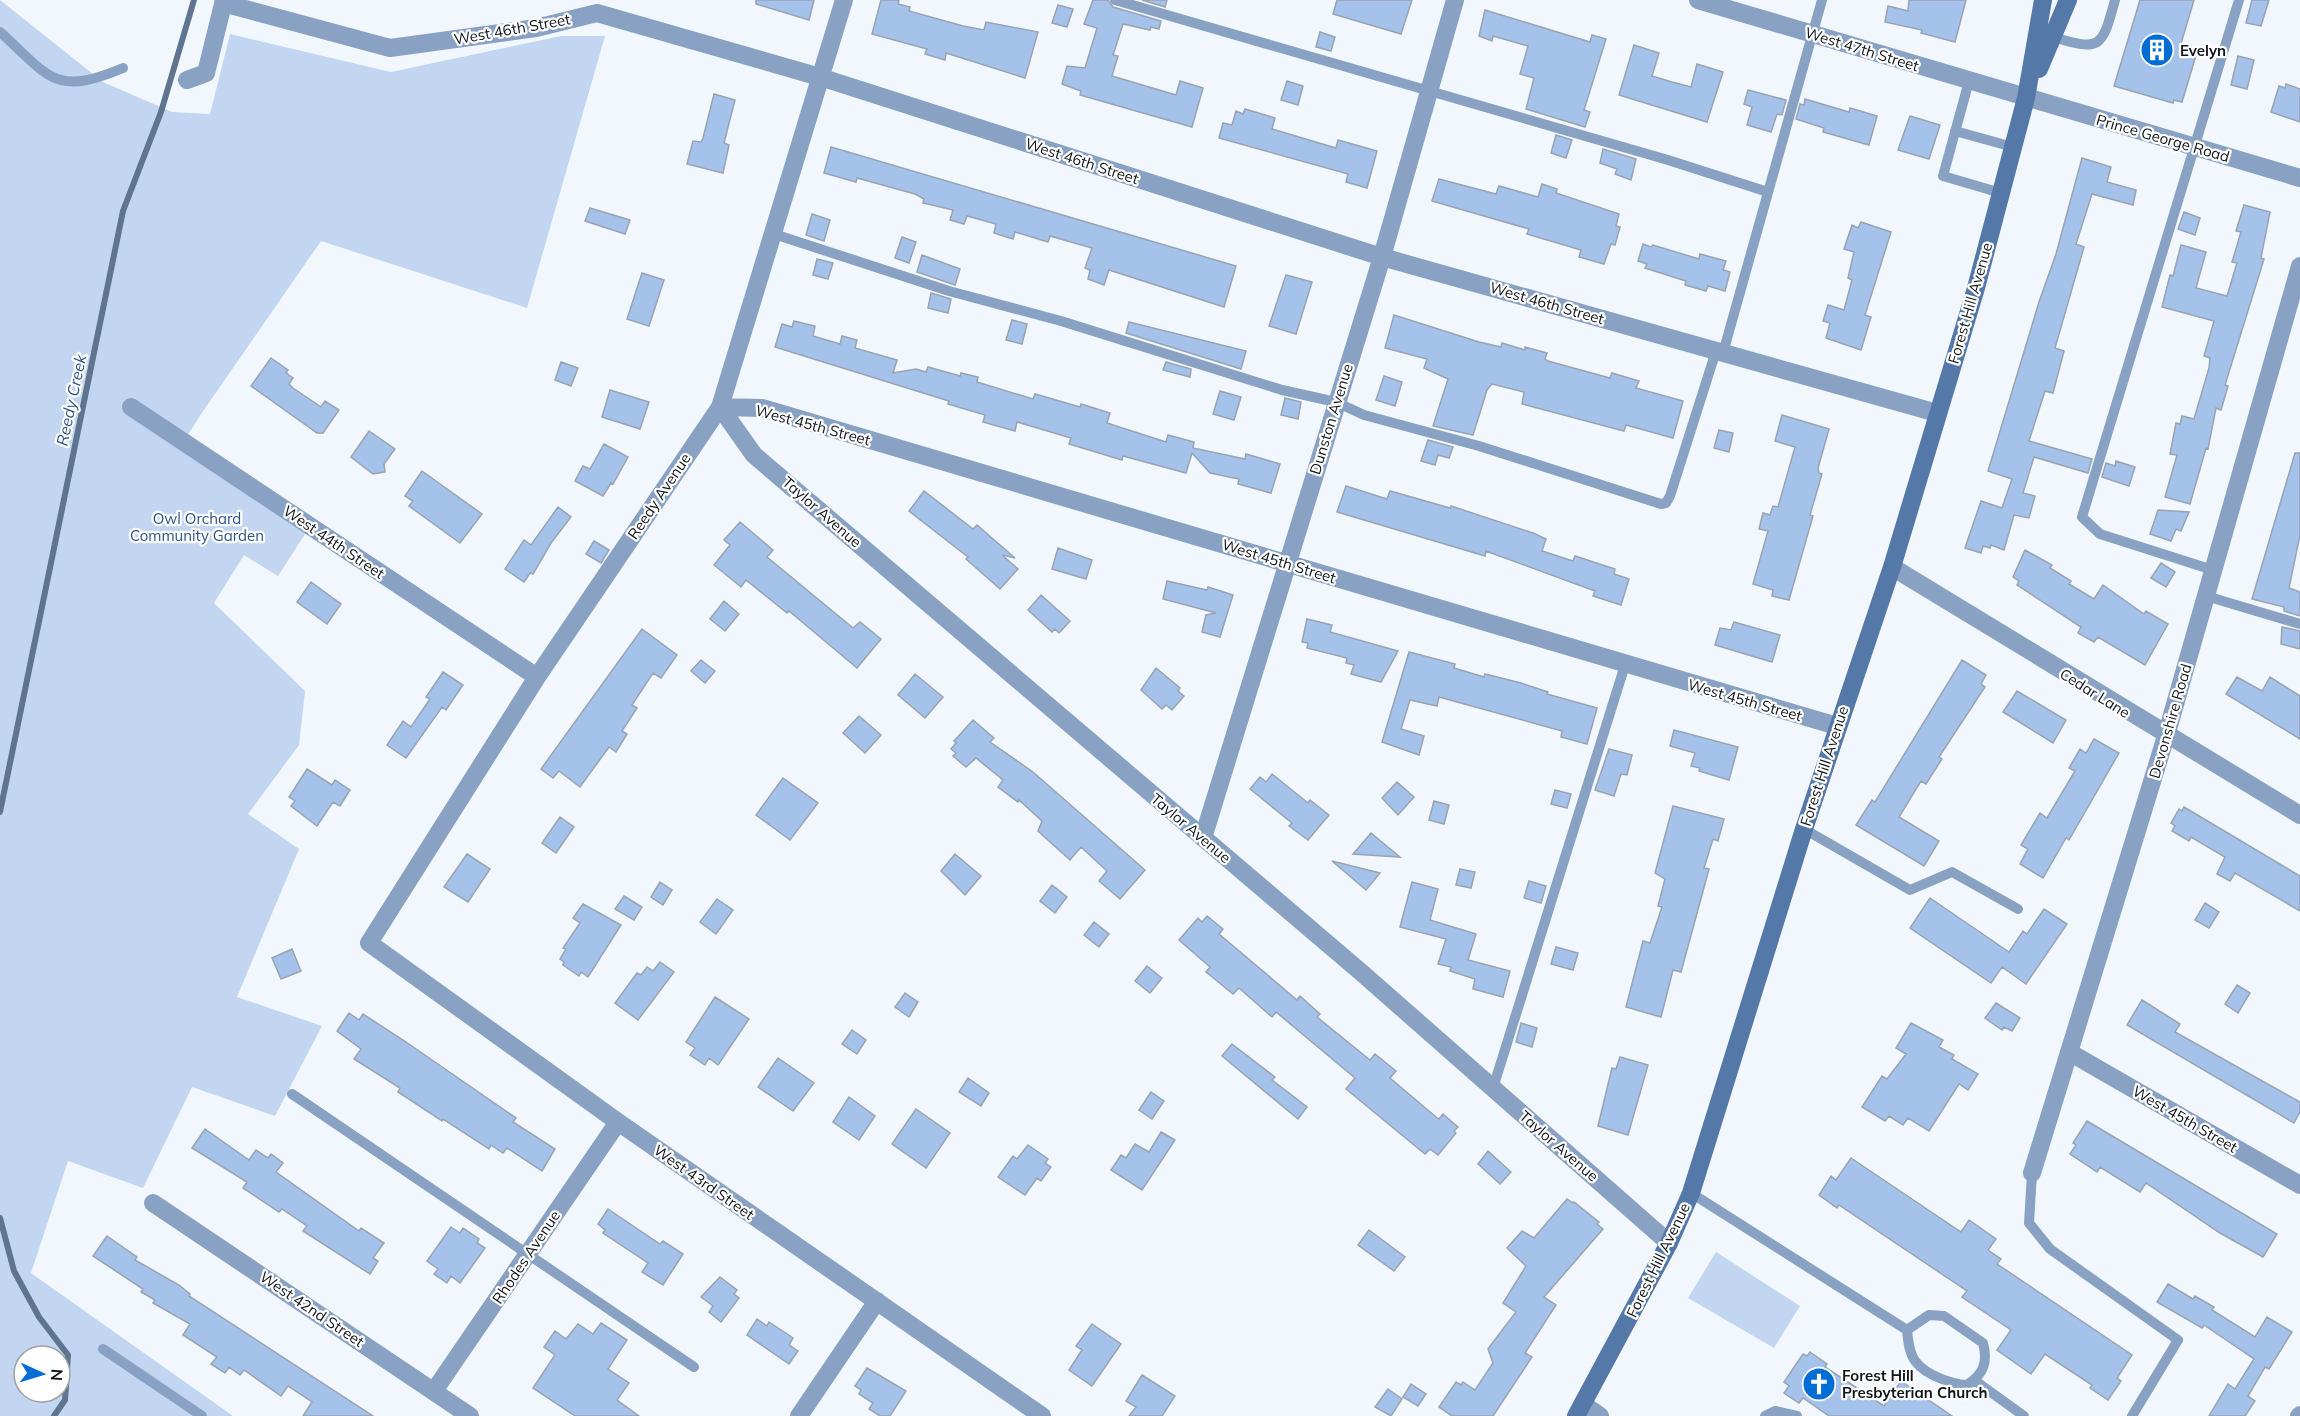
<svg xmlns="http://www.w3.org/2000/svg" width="2300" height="1416" font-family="Mulish,sans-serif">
<rect width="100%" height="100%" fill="#f2f7fe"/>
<path fill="#c2d6f1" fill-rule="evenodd" d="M0,0L103,82L172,112L210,114L230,34L391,72L561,36H605L527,308L321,241L199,417L180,448L307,531L278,576L244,555L214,603L305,691L299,745L248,814L299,849L237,997L322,1026L275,1116L192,1087L143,1188L68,1161L31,1273L233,1416H0ZM24,1356H60V1392H24Z
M1716,1252L1800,1306L1774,1348L1688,1298Z"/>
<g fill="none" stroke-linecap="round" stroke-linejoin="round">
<path stroke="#5e748f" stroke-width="6" d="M0,812L123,211L161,112L194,0
M0,1218L14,1271L39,1317L68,1355L65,1400L54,1416"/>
</g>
<path fill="#a5c3ea" stroke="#98a3b3" stroke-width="1.5" d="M756,0H814L809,20L756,4Z
M881,0H899L898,4L910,7L909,11L963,26L984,30L986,22L1038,32L1025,78L946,53L945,60L925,54L927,49L872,34Z
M1093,0H1108L1113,7L1161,21L1159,29L1151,27L1150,30L1123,24L1113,55L1118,56L1112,76L1176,95L1180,81L1203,88L1192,127L1080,95L1081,91L1062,84L1067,66L1085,68L1097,28L1084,24Z
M1142,0H1167L1165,7Z
M1337,0H1412L1401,34L1333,14Z
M1909,0H1966L1955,42L1921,33L1922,30L1885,22L1888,6L1908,11Z
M2140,0H2194L2180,47L2197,52L2182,102L2174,100L2173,103L2114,86Z
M2252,0H2269L2261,26L2246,23Z
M1058,5L1073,9L1067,27L1052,23Z
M1485,10L1590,42L1592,35L1606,39L1584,110L1590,112L1585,127L1526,109L1534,78L1520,74L1528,46L1493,36L1492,41L1479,36Z
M1320,32L1335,37L1331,51L1316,47Z
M1634,45L1659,53L1652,76L1672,82L1691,87L1697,64L1723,72L1707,122L1619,95Z
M2238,56L2254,60L2247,89L2231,85Z
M1287,81L1303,86L1298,105L1281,100Z
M2286,84L2300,89V122L2271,112L2279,86L2285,88Z
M1748,90L1786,100L1782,115L1777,114L1771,132L1747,125L1752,107L1744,104Z
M714,94L735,100L724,143L729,145L723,173L687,164L693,141L701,142L703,138Z
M1805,99L1849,112L1850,108L1877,116L1869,145L1823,132L1824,128L1796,119L1800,104L1804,105Z
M1245,109L1275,118L1272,129L1336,148L1338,140L1377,151L1367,188L1346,182L1348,174L1341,172L1219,138L1223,123L1232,125L1236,111L1243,114Z
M1910,116L1940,125L1929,159L1898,150Z
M1556,135L1572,140L1566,158L1551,153Z
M831,147L1236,266L1224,307L1109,270L1104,285L1088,279L1090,270L1085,268L1092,248L1050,236L1048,242L1015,232L1013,239L994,233L996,224L967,216L964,224L950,220L953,210L923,203L924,199L915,194L857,178L856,182L824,173Z
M1603,149L1636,159L1631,180L1615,174L1617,169L1600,163Z
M2082,158L2111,167L2107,182L2136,190L2133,205L2092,194L2076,244L2084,247L2055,348L2064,351L2053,393L2045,391L2029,441L2092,459L2088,473L2034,457L2023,493L2035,496L2029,518L2014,515L2004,550L1991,545L1990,548L1983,546L1981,553L1965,548L1981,501L2002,508L2012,479L1988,471L2039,302L2056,254Z
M1439,179L1496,194L1499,186L1538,197L1542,184L1557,189L1556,193L1619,214L1616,226L1620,227L1615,245L1611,244L1604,264L1579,257L1581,250L1527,234L1529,229L1432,201Z
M2244,205L2270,212L2261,258L2264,259L2225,385L2228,386L2221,410L2216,408L2208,449L2206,448L2190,504L2165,497L2177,455L2170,454L2176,423L2180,424L2182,416L2194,419L2209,368L2210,358L2204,356L2214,321L2162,307L2170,275L2173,276L2181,245L2206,252L2196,288L2227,296L2237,263L2232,262L2241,232L2236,231Z
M590,208L630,220L625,234L585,221Z
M2184,212L2200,218L2195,235L2178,229Z
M812,214L830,220L824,241L806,235Z
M1861,222L1891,232L1865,315L1871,317L1861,350L1826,338L1830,323L1823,321L1828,305L1844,310L1852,280L1848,278L1854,252L1844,249L1852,225L1858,228Z
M902,237L916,242L909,263L895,258Z
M1643,244L1651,247L1653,245L1699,259L1700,254L1726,261L1723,270L1730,272L1725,291L1708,286L1706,291L1685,285L1686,281L1645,268L1647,264L1638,261Z
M922,255L960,269L955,285L917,272Z
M817,259L833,263L828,279L813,275Z
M642,273L664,280L649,326L627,319Z
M1286,275L1312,282L1296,334L1269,326Z
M931,293L951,299L948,313L928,308Z
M1394,315L1479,342L1501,347L1502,343L1525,350V347L1547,353L1545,359L1548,361L1610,378L1612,373L1639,381L1636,388L1683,401L1673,438L1626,425L1624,431L1522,404L1524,392L1492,384L1487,390L1473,435L1433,426L1448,379L1424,368L1427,359L1385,348Z
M1012,320L1027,324L1022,344L1006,340Z
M794,321L815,326L813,336L840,344L842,336L857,340L855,348L897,360L893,373L916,369L926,372L928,367L960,376L961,373L978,377L977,382L1033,399L1035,394L1080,407L1081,404L1110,413L1107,423L1166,442L1168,435L1194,442L1193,448L1245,459L1246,454L1280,464L1271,493L1238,484L1239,479L1210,473L1192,453L1186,473L1123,456L1122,460L1069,444L1071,438L1017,422L1015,431L983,422L985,415L948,404L949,401L775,347L782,324L792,327Z
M1129,322L1246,351L1241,369L1126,333Z
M271,358L288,370L286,373L293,378L289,384L293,388L321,407L325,401L339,410L323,433H317L251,386Z
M561,362L578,368L571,386L555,380Z
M1166,362L1191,369L1190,377L1163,370Z
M1384,376L1402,382L1395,406L1376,400Z
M610,390L649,402L640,429L602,417Z
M1220,391L1241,397L1234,420L1213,414Z
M1285,398L1301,402L1298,419L1281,415Z
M1782,415L1829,429L1818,468L1819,473L1822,474L1810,515L1813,516L1789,600L1772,596L1773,590L1753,584L1768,531L1759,529L1763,513L1770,515L1773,506L1778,507L1795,447L1775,441Z
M1719,430L1733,433L1729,452L1714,448Z
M369,431L395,449L384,464L385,472L373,474L351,457Z
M1428,440L1453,447L1449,458L1438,455L1435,465L1421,461Z
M604,444L628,457L613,484L611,483L603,496L575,481L583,466L590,469Z
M2295,453H2300V535L2289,588L2300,592V616L2284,611V607L2252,599Z
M2116,461L2135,467L2129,486L2102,477L2106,463L2115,466Z
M422,471L482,514L460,543L409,506L413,501L405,496Z
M1346,486L1387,499L1390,491L1450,508L1451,506L1533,533L1546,539L1542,551L1573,561L1575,556L1615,569L1614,574L1629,579L1621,605L1593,596L1595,591L1486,551L1485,556L1337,512Z
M924,491L973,529L977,525L1015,558L1002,555L1018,569L1000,589L966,559L968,557L909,511Z
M558,507L571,517L551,543L533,574L530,573L524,582L505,569L524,540L531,545Z
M2158,510L2189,512L2181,531L2176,529L2171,541L2150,534Z
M740,522L773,550L767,557L853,628L860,622L881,639L857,668L789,611L787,613L746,580L741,587L714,565L730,545L724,540Z
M594,541L609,550L601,563L586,554Z
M1058,548L1092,560L1086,579L1052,569Z
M2025,550L2052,565L2050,568L2071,581L2069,584L2094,599L2103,585L2144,614L2146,611L2168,624L2145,665L2098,637L2094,642L2078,633L2081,627L2017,585L2019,581L2013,577Z
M2161,563L2175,572L2166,587L2151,578Z
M1167,581L1207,590L1208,587L1233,595L1220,637L1202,632L1206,615L1216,613L1163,599Z
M311,582L341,604L327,624L297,602Z
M1041,595L1070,621L1059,633L1055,629L1052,632L1028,610Z
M724,601L739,614L725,631L710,619Z
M1307,619L1332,625L1330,632L1398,651L1381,682L1351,674L1354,665L1346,663L1347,658L1307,648L1308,643L1302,642Z
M1734,622L1780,635L1772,662L1715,645L1720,628L1731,630Z
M2282,627L2300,631V649L2281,644Z
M642,629L677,655L661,678L653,673L632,705L637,708L622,731L627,734L616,752L609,747L580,787L559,771L553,778L541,769Z
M1409,652L1455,664L1454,668L1484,677L1485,674L1521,683L1548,692L1547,694L1597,708L1587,744L1561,737L1562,731L1439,697L1437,706L1410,700L1401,729L1424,736L1419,755L1382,742Z
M701,660L715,671L705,683L691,671Z
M1962,660L1986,675L1981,684L1985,687L1939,757L1942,759L1926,784L1921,781L1899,817L1939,841L1924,866L1856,825L1872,800L1875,802Z
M1156,668L1180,688L1178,691L1184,696L1172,710L1166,705L1162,709L1141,690Z
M443,672L463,685L446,710L442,707L406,758L387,745L403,721L411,727L430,699L426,697Z
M915,674L943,697L925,718L898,695Z
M2237,677L2262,691L2270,677L2300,696V739L2226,694Z
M2017,691L2066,720L2053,743L2003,712Z
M859,716L881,735L865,753L843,733Z
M973,720L994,738L990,742L1033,772L1145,870L1120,899L1099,881L1107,871L1081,847L1070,860L1038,831L1042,821L1019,800L1018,802L998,787L1003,780L976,758L966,767L953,756L956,753L951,749L956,743L954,741Z
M1674,730L1738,747L1729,780L1699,771L1700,768L1691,766L1695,753L1670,746Z
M2094,739L2119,753L2069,840L2066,838L2043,878L2020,864L2028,849L2021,845L2040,813L2047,818L2075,771L2069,768L2080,749L2086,753Z
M1609,749L1632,755L1627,775L1621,774L1614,796L1595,790Z
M307,769L332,785L335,780L350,790L340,806L333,802L317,826L291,806L295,801L289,797Z
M1272,774L1308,803L1310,800L1329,815L1308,840L1289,826L1292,823L1250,789L1260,777L1266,782Z
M783,778L818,803L790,840L756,815Z
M1397,782L1414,797L1398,815L1382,798Z
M1555,790L1571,794L1567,808L1551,804Z
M1434,801L1449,805L1444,824L1429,820Z
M1673,806L1724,819L1718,841L1713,839L1704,868L1709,869L1681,972L1673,970L1661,1017L1626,1007L1643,941L1650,943L1662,907L1658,906L1665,879L1655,873Z
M2184,807L2300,876V911L2235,873L2230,881L2217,874L2225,857L2191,837L2189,841L2172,831L2175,826L2171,823L2179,809L2182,811Z
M560,817L574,827L556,853L542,843Z
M1371,833L1400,857L1353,854Z
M467,854L490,869L468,902L444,887Z
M955,854L981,876L965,895L941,871Z
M1332,861L1380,873L1366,890Z
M1460,869L1475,872L1471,888L1456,885Z
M1529,881L1546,886L1541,903L1524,898Z
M660,882L672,890L663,905L651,897Z
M1412,882L1438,889L1430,920L1476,934L1468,960L1510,971L1503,997L1473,989L1475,979L1450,971L1451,967L1438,964L1446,939L1400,927Z
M1052,885L1067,897L1055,913L1040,901Z
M624,896L642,907L634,920L615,909Z
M1930,898L2009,952L2023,931L2027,934L2044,909L2067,924L2026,984L2002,967L1991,983L1910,928Z
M717,899L733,910L716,934L700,922Z
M2205,903L2219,912L2209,928L2195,920Z
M583,904L621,925L588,977L581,972L579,976L563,965L564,962L560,959L566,949L563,948L580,923L573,918Z
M1207,916L1223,929L1219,934L1297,1000L1300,996L1320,1014L1317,1017L1370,1060L1375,1054L1396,1071L1390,1078L1436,1117L1439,1119L1443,1114L1458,1127L1454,1131L1456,1133L1438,1155L1430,1149L1425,1154L1346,1089L1355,1078L1276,1012L1272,1017L1239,988L1233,994L1206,972L1210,967L1179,940L1198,918L1202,922Z
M1094,922L1109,934L1099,947L1084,935Z
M1556,947L1578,953L1573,970L1551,964Z
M292,949L301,971L281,979L272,958Z
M660,962L674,972L638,1020L615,1003L637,973L641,975L647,967L653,971Z
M1147,966L1162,978L1150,993L1135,981Z
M2237,985L2250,993L2238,1013L2225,1004Z
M905,993L918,1002L909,1017L895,1007Z
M715,997L749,1019L718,1065L709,1058L705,1065L690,1055L695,1048L686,1042Z
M2142,1000L2180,1024L2175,1032L2300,1102V1112L2294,1123L2127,1025Z
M1996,1003L2020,1018L2012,1031L2004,1027L2002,1030L1985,1018Z
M349,1013L359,1020L363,1014L406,1042L516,1118L513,1122L555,1149L542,1171L507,1148L503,1153L491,1145L489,1149L443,1119L442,1121L398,1092L400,1088L354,1059L361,1049L337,1031Z
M1521,1023L1537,1028L1532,1047L1516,1042Z
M1911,1023L1943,1040L1939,1047L1954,1055L1952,1059L1978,1074L1968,1090L1959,1084L1929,1131L1908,1118L1903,1125L1889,1116L1885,1121L1862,1107L1882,1076L1887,1079L1906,1054L1896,1048Z
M852,1030L866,1040L857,1054L842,1044Z
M1232,1044L1275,1077L1272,1080L1307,1107L1298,1119L1222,1056Z
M1620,1057L1648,1065L1628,1135L1598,1126L1612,1068L1616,1069Z
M778,1058L814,1083L793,1111L758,1087Z
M968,1078L989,1093L981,1106L959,1092Z
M1151,1092L1164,1101L1152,1119L1139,1110Z
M849,1097L875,1116L859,1140L833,1122Z
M916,1109L950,1133L926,1168L892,1144Z
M2087,1121L2277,1234L2263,1257L2220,1233L2146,1183L2140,1192L2100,1167L2097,1172L2070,1154L2076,1145L2073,1143Z
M205,1129L249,1160L256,1150L268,1158L271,1154L283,1163L276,1172L359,1231L361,1228L384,1243L373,1258L378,1261L370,1274L303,1231L307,1226L282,1209L279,1212L243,1188L247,1182L192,1148Z
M1161,1132L1175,1140L1142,1190L1111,1170L1121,1155L1126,1158L1135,1144L1149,1152Z
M1028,1145L1048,1159L1045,1163L1051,1167L1041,1181L1037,1178L1025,1195L998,1177L1013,1156L1017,1159Z
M1488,1151L1511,1172L1500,1184L1478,1164Z
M1851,1158L1961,1232L1969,1220L1996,1239L1988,1250L2001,1259L1997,1264L2132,1355L2117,1378L2121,1381L2108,1400L2090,1388L2092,1385L2045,1354L2031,1374L1997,1350L2011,1330L1962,1297L1967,1291L1839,1205L1837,1208L1819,1195L1831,1176L1836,1180Z
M1567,1199L1573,1203L1574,1202L1599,1222L1597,1224L1603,1229L1544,1297L1556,1305L1525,1353L1532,1357L1493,1416H1452L1439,1407L1456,1382L1461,1385L1463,1382L1475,1390L1493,1363L1488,1349L1516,1312L1503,1303L1526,1266L1507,1248L1522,1231L1534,1238Z
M608,1209L660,1244L663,1241L683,1254L663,1285L642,1272L648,1263L603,1233L605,1230L598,1224Z
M451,1227L460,1233L463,1228L479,1239L477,1243L485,1248L460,1283L451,1276L447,1283L434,1274L438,1269L427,1261Z
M1369,1230L1405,1257L1394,1271L1358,1245Z
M107,1236L137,1257L135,1260L179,1285L190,1294L189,1296L373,1416H303L312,1402L288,1386L281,1396L244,1370L240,1375L229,1367L225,1373L211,1364L217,1357L183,1335L190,1324L153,1303L155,1300L141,1292L143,1289L93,1256Z
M720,1277L737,1290L734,1294L739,1298L721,1322L709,1312L713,1306L701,1297Z
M2168,1284L2193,1299L2195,1296L2214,1307L2212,1310L2255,1337L2267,1317L2292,1332L2269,1369L2265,1367L2248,1396L2255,1401L2245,1416H2209L2228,1384L2235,1389L2254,1359L2204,1325L2202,1328L2157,1302Z
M757,1319L767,1326L769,1322L793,1338L789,1345L798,1351L789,1364L747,1335Z
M601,1323L627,1340L608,1369L629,1383L617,1400L639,1416H575L533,1388L555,1355L544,1347L555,1331L566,1339L578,1324L593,1334Z
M1092,1324L1121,1344L1092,1386L1069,1370L1082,1350L1076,1346Z
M1810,1352L1827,1364L1825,1367L1884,1406L1901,1381L1952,1416H1829L1803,1398L1799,1403L1784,1393L1789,1386L1784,1382L1803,1354L1807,1356Z
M867,1368L906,1391L890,1416H880L869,1409L873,1403L859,1394L861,1390L855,1386Z
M1142,1375L1175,1396L1162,1416H1129L1136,1407L1126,1401Z
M1411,1384L1426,1394L1418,1406L1403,1397Z
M1388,1389L1402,1399L1391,1416L1375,1407Z"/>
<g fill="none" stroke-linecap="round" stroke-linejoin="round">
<path stroke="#89a2c3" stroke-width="10" d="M1115,0L1668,160L1768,192
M0,32C50,77 54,97 123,68
M2053,37C2102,52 2102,47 2115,0
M1969,81L1943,176L2001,193
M1955,131L2013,147
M774,234L949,291L1061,321L1282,390L1336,402L1364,415L1479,446L1661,504L1666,503L1670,496L1716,351
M1723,353L1822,0
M2213,570L2100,534L2082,517L2239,0
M2206,596L2300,624
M1804,829L1910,890L1952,872L2018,909
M1493,1088L1625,665
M292,1094L694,1367
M2032,1173L2029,1223L2050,1249L2178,1340L2132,1416
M1691,1193L1907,1330C1908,1340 1909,1354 1916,1362C1926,1375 1951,1384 1967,1385C1984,1374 1988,1362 1983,1343L1944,1316L1929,1315L1907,1330
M103,1349L202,1416
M1974,1380L2024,1416
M1765,1416L1775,1411L1797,1416"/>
<path stroke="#89a2c3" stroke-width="18" d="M844,0L720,407L537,677L369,943L618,1122L1042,1416
M1698,0L2300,178
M223,3L390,48L536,28L597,13L820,77L1382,257L1937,413
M187,80L206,73L224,0
M131,407L537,677
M720,407L754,455L1362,973L1669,1243
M720,407L762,408L1837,726
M1892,567L2300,815
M1203,838L1382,257L1455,0
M2069,1052L2300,1185
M2032,1173L2166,736L2300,266
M153,1203L470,1416
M434,1391L618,1122
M1584,1405L1600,1416
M799,1416L877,1301
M2299,1416L2300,1415"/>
<path stroke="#5479a8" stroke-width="18" d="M2039,69L2068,0
M1576,1416L1669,1243L1691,1193L1804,829L1892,567L1976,288L2026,98L2043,0"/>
</g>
<defs>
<g id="building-disc" transform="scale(1.725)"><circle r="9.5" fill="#006dd4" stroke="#fff"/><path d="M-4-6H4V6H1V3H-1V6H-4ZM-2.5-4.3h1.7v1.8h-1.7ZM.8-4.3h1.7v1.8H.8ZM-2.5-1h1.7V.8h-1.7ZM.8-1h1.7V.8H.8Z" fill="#fff"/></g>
<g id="church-disc" transform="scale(1.725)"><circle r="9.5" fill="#006dd4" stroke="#fff"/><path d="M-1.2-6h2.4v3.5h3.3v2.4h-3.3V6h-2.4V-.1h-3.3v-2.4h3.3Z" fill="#fff"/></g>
</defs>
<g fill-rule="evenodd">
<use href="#building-disc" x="2157" y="50"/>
<use href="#church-disc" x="1819" y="1384"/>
</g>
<g text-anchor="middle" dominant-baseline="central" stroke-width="4.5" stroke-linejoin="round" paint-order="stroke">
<g font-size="15" fill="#10151a" stroke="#fff">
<text transform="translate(512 29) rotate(-10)">West 46th Street</text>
<text transform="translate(1862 49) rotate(17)">West 47th Street</text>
<text transform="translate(2163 138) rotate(16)">Prince George Road</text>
<text transform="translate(1082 161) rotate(18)">West 46th Street</text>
<text transform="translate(1547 303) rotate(16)">West 46th Street</text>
<text transform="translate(1970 303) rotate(-74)">Forest Hill Avenue</text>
<text transform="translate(1331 419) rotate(-73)">Dunston Avenue</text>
<text transform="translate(813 425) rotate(15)">West 45th Street</text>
<text transform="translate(659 496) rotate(-56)">Reedy Avenue</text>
<text transform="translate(822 512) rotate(41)">Taylor Avenue</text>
<text transform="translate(334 542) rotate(34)">West 44th Street</text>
<text transform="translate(1279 561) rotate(17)">West 45th Street</text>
<text transform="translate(2095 693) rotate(32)">Cedar Lane</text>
<text transform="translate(1745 700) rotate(16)">West 45th Street</text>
<text transform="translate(2170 721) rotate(-74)">Devonshire Road</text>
<text transform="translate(1824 766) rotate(-72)">Forest Hill Avenue</text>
<text transform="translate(1191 828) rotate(40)">Taylor Avenue</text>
<text transform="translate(2185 1119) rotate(30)">West 45th Street</text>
<text transform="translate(1559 1146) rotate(41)">Taylor Avenue</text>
<text transform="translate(704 1182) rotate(35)">West 43rd Street</text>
<text transform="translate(526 1257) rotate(-56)">Rhodes Avenue</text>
<text transform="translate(1658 1260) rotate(-64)">Forest Hill Avenue</text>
<text transform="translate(312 1309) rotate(34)">West 42nd Street</text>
</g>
<g font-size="15" font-weight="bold" fill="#10151a" stroke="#fff" text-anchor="start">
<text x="2180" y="50">Evelyn</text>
<text x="1842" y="1375">Forest Hill<tspan x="1842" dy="17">Presbyterian Church</tspan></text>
</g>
<g font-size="15" fill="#2e5587" stroke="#fff">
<text x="197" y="518">Owl Orchard<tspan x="197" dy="17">Community Garden</tspan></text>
</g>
<g font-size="16" font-style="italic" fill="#2c5385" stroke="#fff">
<text transform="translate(71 400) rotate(-78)">Reedy Creek</text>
</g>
</g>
<g transform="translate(42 1374) rotate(94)"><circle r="28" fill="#ffffff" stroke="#9fa1a3" stroke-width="1.5"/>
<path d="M0-4.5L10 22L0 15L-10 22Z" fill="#006dd4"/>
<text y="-9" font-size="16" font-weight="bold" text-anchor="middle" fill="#10151a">N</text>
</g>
</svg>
